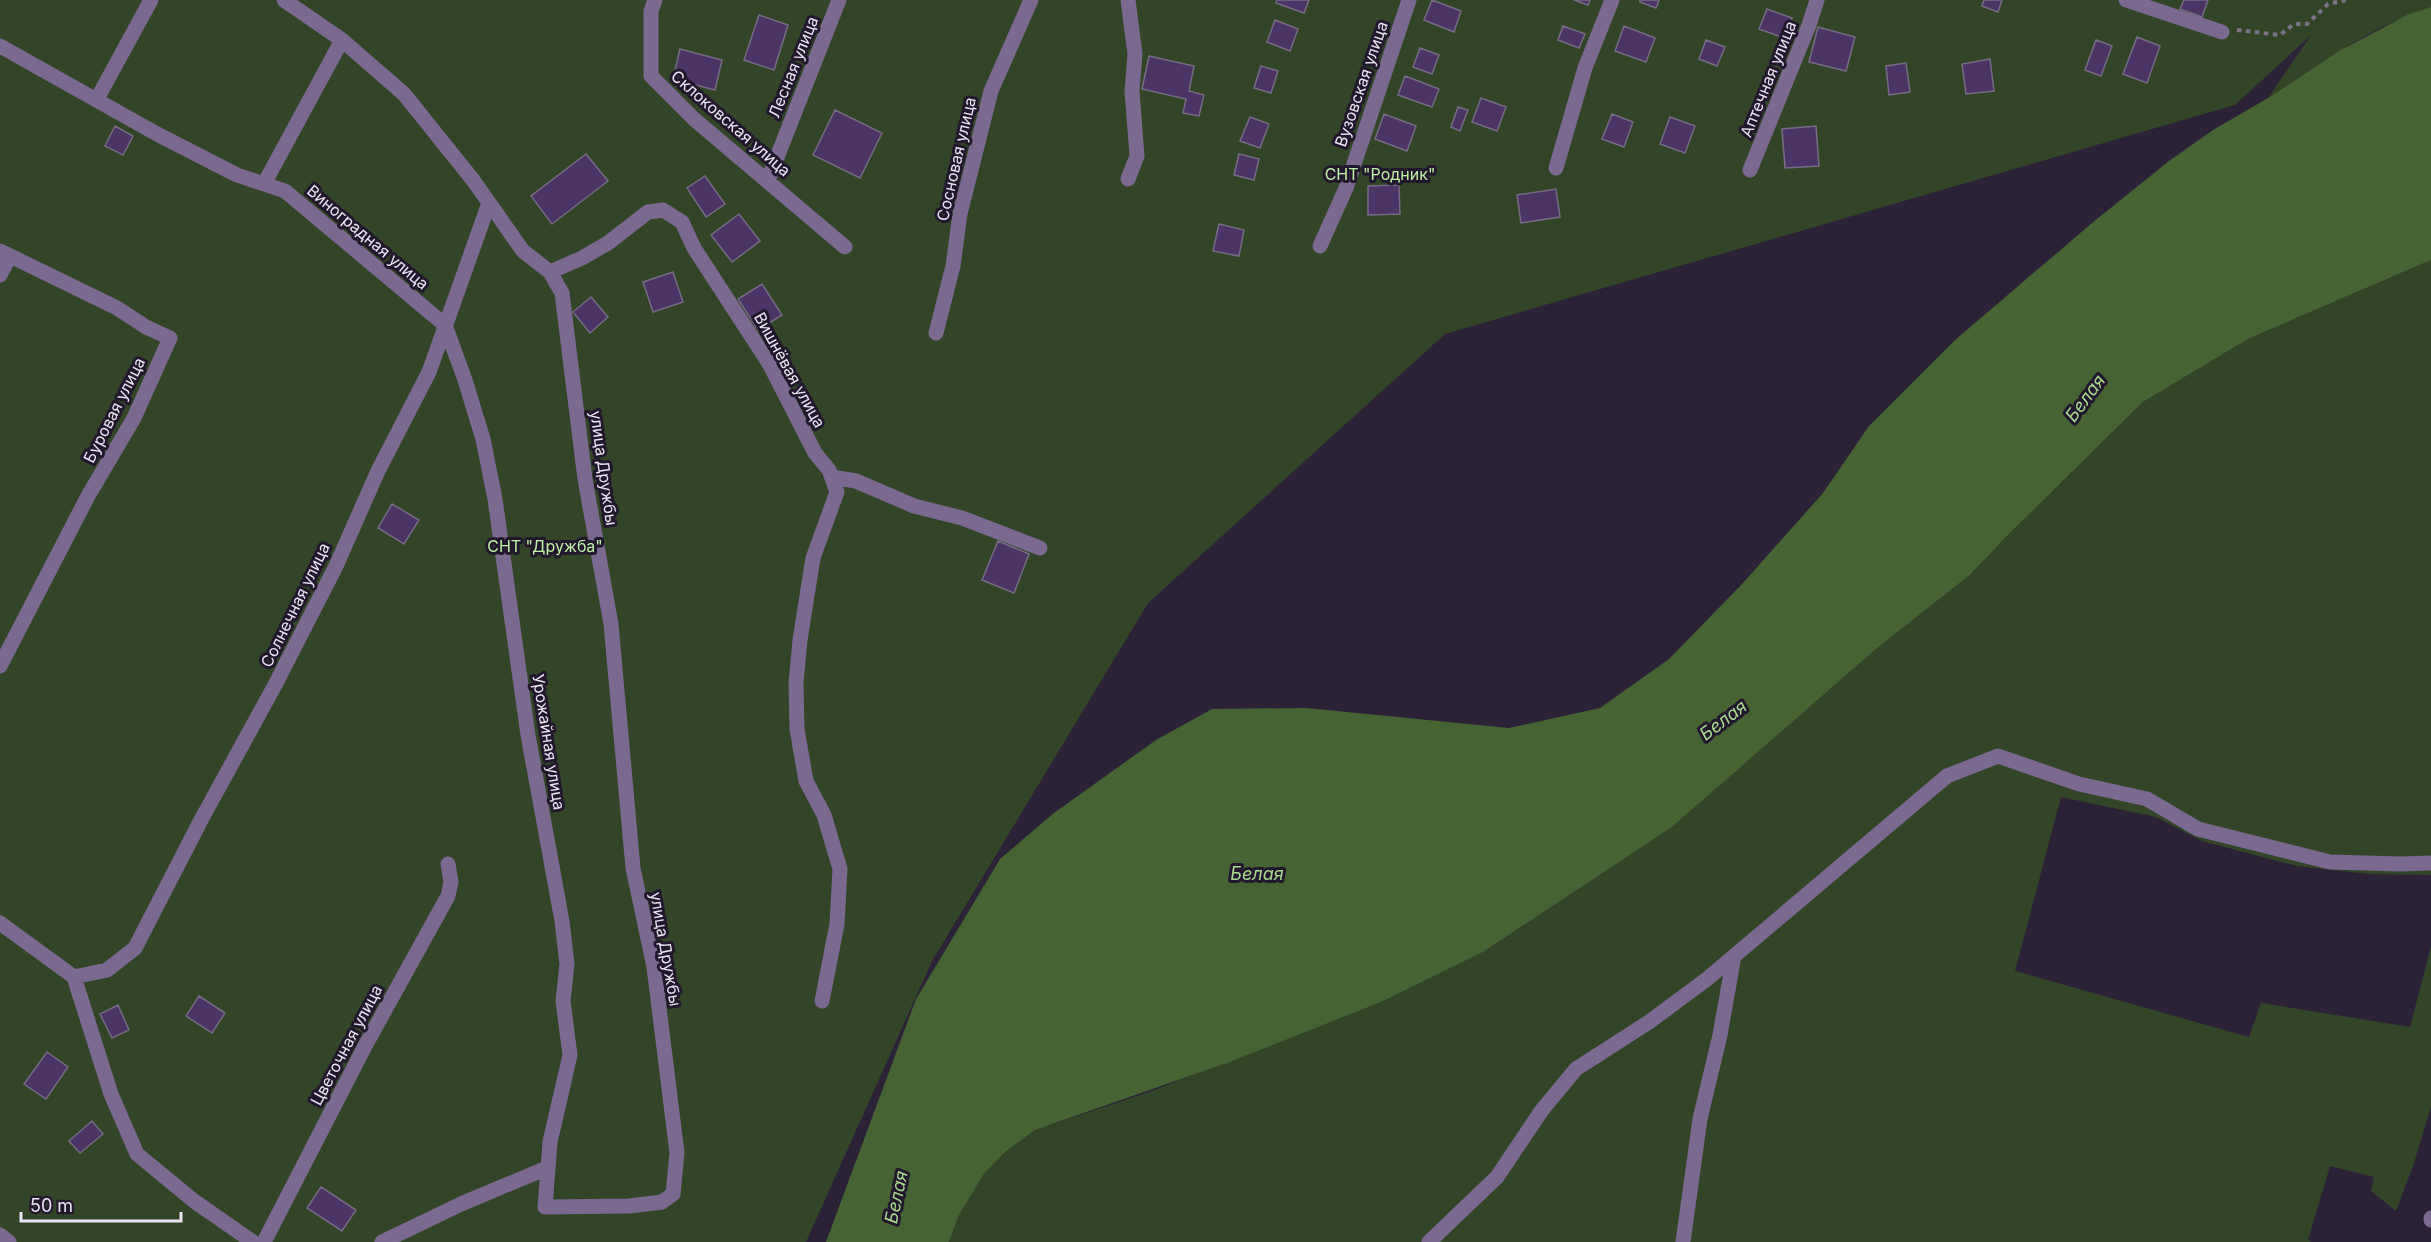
<svg xmlns="http://www.w3.org/2000/svg" width="2431" height="1242" font-family="Inter,sans-serif">
<rect width="100%" height="100%" fill="#2b2237"/>
<path fill="#324627" d="M0,0H2431V7C2372,26 2319,64 2268,98L2311,35L2235,105L1445,334L1148,603L932,961L806,1242H0Z
M2431,260V875L2369,874L2297,866L2202,841L2156,817L2061,797L2015,971L2249,1037L2261,1003L2410,1027L2431,947V1107L2413,1166L2396,1211L2371,1191L2374,1177L2330,1166L2308,1240L2311,1242H949L959,1215L984,1174L1004,1153L1035,1130L1149,1092L1381,1002L1483,952L1672,827L1876,649L1971,574L2005,538L2143,402L2248,339Z"/>
<path fill="#456432" d="M2431,7V260L2248,339L2143,402L2005,538L1971,574L1876,649L1672,827L1483,952L1381,1002L1227,1063L1035,1130L1004,1153L984,1174L959,1215L949,1242H826L916,999L1000,859L1054,813L1156,740L1212,709L1306,708L1509,728L1600,708L1669,659L1743,583L1823,493L1869,426L1954,341L2092,223L2169,161L2213,130L2268,98L2339,51L2409,14Z"/>
<path fill="#4c3566" stroke="#776c86" stroke-width="1.5" d="M1277,0H1309L1304,13L1276,3Z
M1432,0L1461,11L1454,32L1424,20Z
M1574,0H1590L1588,5Z
M1640,0H1659L1656,8L1640,2Z
M1984,0H2002L1998,12L1982,6Z
M2184,0H2208L2202,17L2180,9Z
M1767,9L1792,18L1784,38L1759,29Z
M759,15L788,25L774,70L744,60Z
M1275,20L1298,29L1290,51L1267,42Z
M1563,26L1585,34L1579,48L1558,40Z
M1624,26L1655,38L1646,62L1615,51Z
M1818,27L1855,37L1846,71L1809,62Z
M2137,37L2160,46L2147,83L2123,74Z
M1706,40L1725,47L1717,66L1699,59Z
M2096,40L2112,46L2101,76L2085,70Z
M1420,48L1439,55L1432,74L1413,67Z
M680,49L722,60L715,90L673,79Z
M1149,56L1194,66L1189,91L1204,95L1199,116L1183,113L1186,99L1142,89Z
M1990,59L1994,91L1966,94L1962,64Z
M1906,63L1910,92L1889,95L1886,66Z
M1261,66L1278,71L1271,93L1254,88Z
M1405,76L1439,89L1432,107L1398,95Z
M1481,98L1506,107L1497,131L1472,122Z
M1458,107L1468,110L1460,131L1451,127Z
M835,110L882,133L860,178L813,155Z
M1384,114L1416,126L1407,151L1375,139Z
M1612,114L1633,122L1624,147L1602,139Z
M1250,117L1269,124L1260,148L1240,141Z
M1670,117L1695,126L1685,153L1660,144Z
M115,126L133,136L123,155L105,146Z
M1816,126L1819,166L1785,168L1782,129Z
M586,154L608,181L552,224L531,196Z
M1239,154L1259,159L1254,180L1234,175Z
M705,176L725,204L706,217L687,188Z
M1399,185L1400,214L1368,215V186Z
M1556,189L1560,217L1521,223L1517,195Z
M739,214L760,241L732,262L711,235Z
M1219,224L1244,230L1239,256L1213,251Z
M673,272L683,302L653,312L643,282Z
M762,284L782,315L758,330L738,299Z
M591,297L608,317L590,333L573,312Z
M392,504L419,520L404,544L378,528Z
M998,541L1029,554L1014,593L982,580Z
M199,996L225,1013L212,1033L186,1016Z
M118,1005L129,1030L112,1038L100,1014Z
M47,1052L68,1067L46,1099L24,1084Z
M92,1121L103,1134L80,1153L69,1141Z
M321,1187L356,1210L342,1231L307,1208Z"/>
<g fill="none" stroke-linecap="round" stroke-linejoin="round">
<path stroke="#7b7486" stroke-width="4" stroke-dasharray="4.5 4.5" stroke-linecap="butt" d="M2237,30L2280,35L2294,24H2307L2328,4L2346,0"/>
<path stroke="#7b6992" stroke-width="15" d="M655,0L651,11V76L694,119L845,247
M1128,0L1135,54L1132,91L1137,156L1128,179
M2126,0L2222,32
M0,46L157,134L237,175L285,191L445,325L465,380L483,439L495,499L528,735L562,921L567,964L563,1001L570,1055L550,1142L545,1207L629,1206L662,1202L673,1194L677,1153L654,967L633,868L611,624L585,479L562,293L550,272L523,251L473,180L404,94L342,40L284,0
M97,99L151,0
M1556,168L1585,68L1612,0
M1750,170L1809,25L1817,0
M768,180L839,0
M264,184L342,40
M1320,246L1346,188L1409,0
M0,251L117,308L146,327L170,338L134,418L88,496L0,666
M550,272L582,258L608,243L648,212L663,210L682,222L694,248L770,365L815,453L829,470L837,492L813,558L800,640L796,683L797,729L806,781L824,815L840,869L837,924L822,1001
M0,275L10,256
M936,333L953,266L960,214L991,91L1031,0
M832,477L856,481L914,506L962,518L1040,548
M0,923L74,977L111,1094L137,1154L194,1201L253,1242
M74,977L107,970L135,948L201,820L275,685L336,566L378,471L429,372L489,203
M2431,1220V1218
M0,1235L9,1242
M264,1242L365,1046L448,896L451,882L448,864
M382,1242L461,1204L547,1168
M1429,1242L1497,1177L1542,1110L1576,1069L1649,1022L1707,979L1947,776L1998,756L2079,784L2147,799L2198,829L2330,862L2401,864L2431,863
M1683,1242L1700,1119L1720,1035L1734,956"/>
</g>
<g text-anchor="middle" dominant-baseline="central" stroke-width="6" stroke-linejoin="round" paint-order="stroke">
<g font-size="16" fill="#eae4f3" stroke="#22182d">
<text transform="translate(793 67) rotate(-68)">Лесная улица</text>
<text transform="translate(1768 79) rotate(-68)">Аптечная улица</text>
<text transform="translate(1361 84) rotate(-71)">Вузовская улица</text>
<text transform="translate(731 123) rotate(41)">Склоковская улица</text>
<text transform="translate(956 159) rotate(-77)">Сосновая улица</text>
<text transform="translate(368 237) rotate(40)">Виноградная улица</text>
<text transform="translate(790 370) rotate(61)">Вишнёвая улица</text>
<text transform="translate(114 410) rotate(-63)">Буровая улица</text>
<text transform="translate(604 468) rotate(82)">улица Дружбы</text>
<text transform="translate(295 605) rotate(-64)">Солнечная улица</text>
<text transform="translate(549 742) rotate(81)">Урожайная улица</text>
<text transform="translate(666 949) rotate(80)">улица Дружбы</text>
<text transform="translate(346 1045) rotate(-62)">Цветочная улица</text>
</g>
<g font-size="16" fill="#bef0a2" stroke="#22182d">
<text x="1380" y="174">СНТ "Родник"</text>
<text x="545" y="546">СНТ "Дружба"</text>
</g>
<g font-size="18" font-style="italic" fill="#a8d98c" stroke="#22182d">
<text transform="translate(2085 398) rotate(-53)">Белая</text>
<text transform="translate(1723 720) rotate(-37)">Белая</text>
<text x="1257" y="873">Белая</text>
<text transform="translate(896 1197) rotate(-78)">Белая</text>
</g>
</g>
<path d="M21 1212v9h160v-9" fill="none" stroke="#eae4f3" stroke-width="3"/>
<text x="30" y="1212" font-size="18" fill="#eae4f3" stroke="#22182d" stroke-width="4.5" paint-order="stroke">50 m</text>
</svg>
